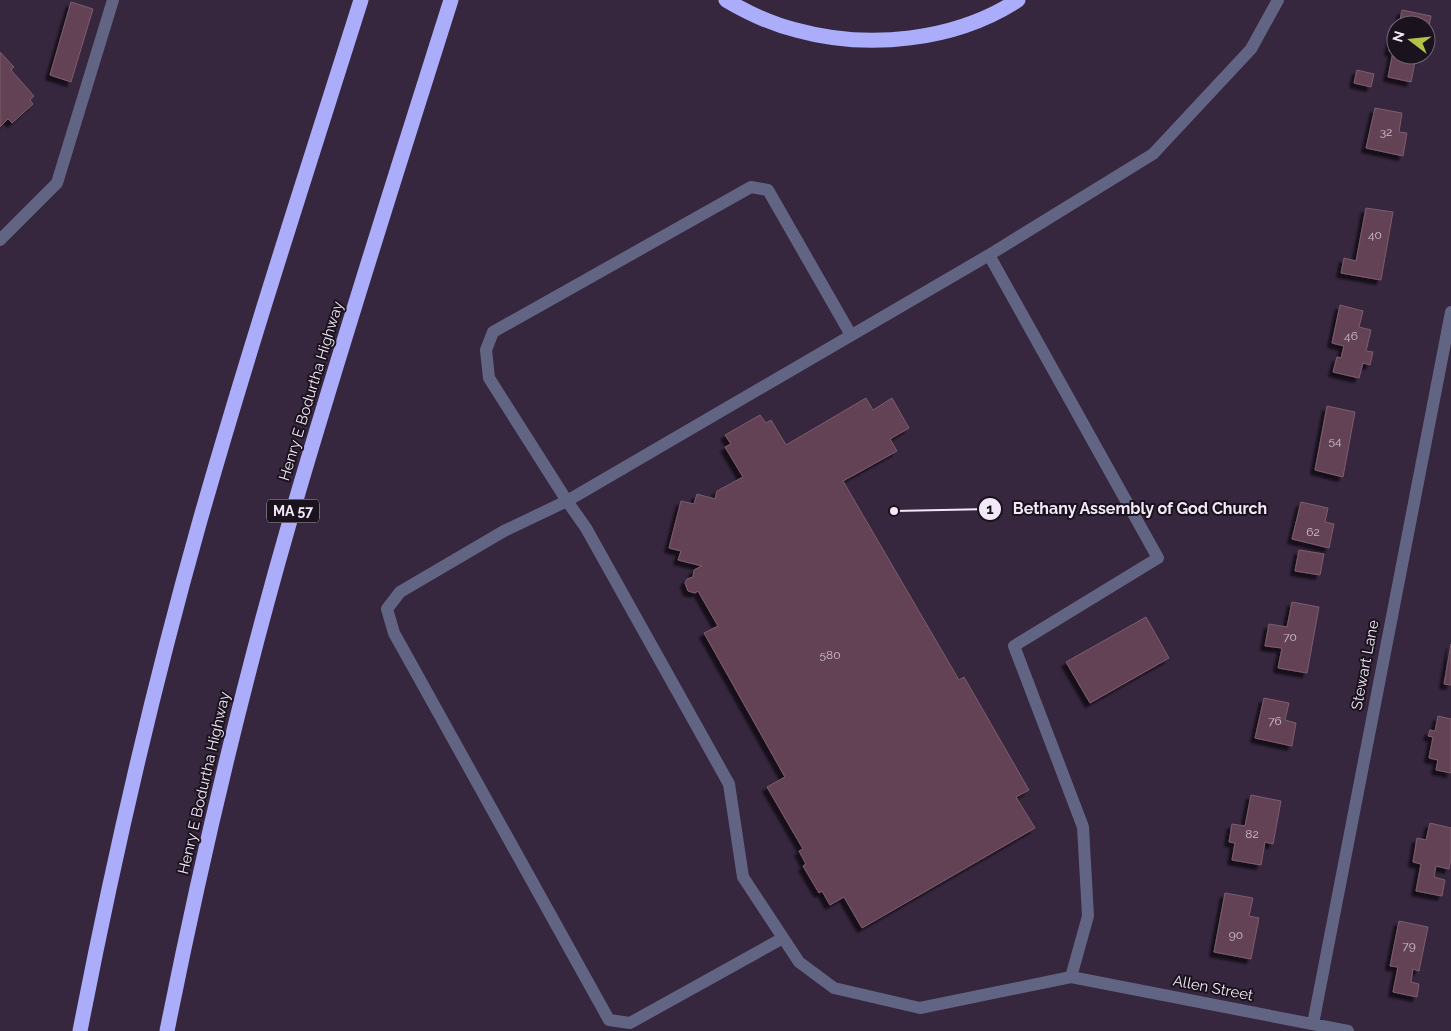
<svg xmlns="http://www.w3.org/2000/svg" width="1451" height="1031" font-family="Raleway,sans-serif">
<defs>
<filter id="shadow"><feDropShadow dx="-4.5" dy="4.5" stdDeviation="1" flood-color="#0009"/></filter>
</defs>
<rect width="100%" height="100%" fill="#36263e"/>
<path fill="#634354" stroke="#7d5c6d" filter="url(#shadow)" d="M71,2L93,9L71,82L50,75Z
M1402,10L1431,16L1426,40V25H1399Z
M1392,36L1396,37V55H1423L1422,59L1416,57L1411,82L1388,77L1393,52L1389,51Z
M0,52L14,67L11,70L34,96L30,100L33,104L12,123L8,119L0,127Z
M1357,70L1374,74L1371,87L1354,83Z
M1375,108L1402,113L1399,132L1407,133L1403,156L1366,148Z
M1366,208L1393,212L1381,280L1341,273L1344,258L1356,261Z
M1340,305L1363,311L1359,327L1371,330L1366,351L1373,352L1370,365L1363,363L1359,378L1333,372L1337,357L1341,358L1344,346L1332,343Z
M866,398L873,410L892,398L909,428L890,439L897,451L843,481L959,680L964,677L1029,790L1016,797L1035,828L862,928L844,897L830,905L822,891L819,893L803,866L806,864L799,851L803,849L767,787L785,777L704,633L718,626L698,591L695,593L688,591L685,583L687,579L693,577L694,570L702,566L678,560L681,551L669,548L681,501L694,504L697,494L715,499L717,491L743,477L725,447L731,444L725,435L760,415L766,423L771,420L786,445Z
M1327,406L1355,412L1343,477L1315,470Z
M1301,502L1328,508L1325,522L1334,524L1329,548L1292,539Z
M1299,550L1324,554L1320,575L1295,571Z
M1292,602L1319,607L1307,673L1278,668L1282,648L1265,646L1269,624L1287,627Z
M1146,617L1169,658L1090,703L1066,662Z
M1451,644V685L1444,684Z
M1264,698L1289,703L1285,720L1296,723L1292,746L1255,738Z
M1438,716L1451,719V773L1436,770L1438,760L1429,758L1433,737L1428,736L1430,730L1435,731Z
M1251,795L1281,801L1273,844L1265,842L1261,865L1232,860L1235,843L1229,842L1232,824L1245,826Z
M1430,823L1451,828V859L1449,869L1436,866L1434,877L1445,880L1442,896L1416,891L1421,864L1413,862L1417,838L1426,840Z
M1225,893L1253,898L1249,916L1259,918L1251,959L1214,952Z
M1399,921L1428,927L1419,971L1413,969L1411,982L1419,984L1417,997L1393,992L1398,967L1390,966Z"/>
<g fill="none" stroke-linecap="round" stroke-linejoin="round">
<path stroke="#626483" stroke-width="12" d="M0,240L57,183L113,0
M989,255L1158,558L1014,646L1083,827L1088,916L1071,977L920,1008L834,988L799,962L743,877L729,784L586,528L567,501L989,255L1153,154L1251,49L1278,0
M783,938L630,1023L609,1020L394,633L387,609L400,592L504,531L567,501L489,378L486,350L493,332L751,187L768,190L851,335
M1071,977L1348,1031
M1313,1024L1451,312"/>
<path stroke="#abadfb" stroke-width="15" d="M726,0C748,13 771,24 796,30C868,50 955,41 1018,0
M80,1031C113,861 152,691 199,524C249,348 306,174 361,0
M167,1031C201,861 241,691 289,524C340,348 396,174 451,0"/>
</g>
<g text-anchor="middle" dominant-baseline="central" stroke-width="4" stroke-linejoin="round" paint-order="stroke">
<g font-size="12" fill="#cfbfcf">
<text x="1386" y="132">32</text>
<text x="1375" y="235">40</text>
<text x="1351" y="336">46</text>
<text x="1335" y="441">54</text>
<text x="1313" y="532">62</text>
<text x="1290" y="637">70</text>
<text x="830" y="655">580</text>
<text x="1275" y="721">76</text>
<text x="1252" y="834">82</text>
<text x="1236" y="935">90</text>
<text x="1409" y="946">79</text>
</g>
<rect fill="#1a121d" stroke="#b2a8b6" stroke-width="1" x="267" y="499.5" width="52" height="23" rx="4"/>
<g font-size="14" font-weight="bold" fill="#f3e8f8">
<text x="293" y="511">MA 57</text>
</g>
<g font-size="15" fill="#f3e8f8" stroke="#1a121d">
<text transform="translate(311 391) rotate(-73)">Henry E Bodurtha Highway</text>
<text transform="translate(1365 665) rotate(-79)">Stewart Lane</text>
<text transform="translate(204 783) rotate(-77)">Henry E Bodurtha Highway</text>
<text transform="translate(1213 988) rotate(11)">Allen Street</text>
</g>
</g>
<path fill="none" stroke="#f3e8f8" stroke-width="2" d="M894 511L990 509"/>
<g fill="#f3e8f8" stroke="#1a121d" stroke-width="2">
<circle cx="894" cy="511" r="5"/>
<circle cx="990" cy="509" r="12"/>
</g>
<g font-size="15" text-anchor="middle" font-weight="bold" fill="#111">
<text x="990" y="514">1</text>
</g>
<g font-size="16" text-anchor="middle" font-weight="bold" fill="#f3e8f8" stroke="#1a121d" stroke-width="4" stroke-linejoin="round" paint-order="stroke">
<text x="1140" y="514">Bethany Assembly of God Church</text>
</g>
<g transform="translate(1411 40) rotate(286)"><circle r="24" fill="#1a121d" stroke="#716875"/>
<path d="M0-4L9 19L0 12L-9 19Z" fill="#b4c24a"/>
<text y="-8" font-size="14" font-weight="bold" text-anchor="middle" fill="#f3e8f8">N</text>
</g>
</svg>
